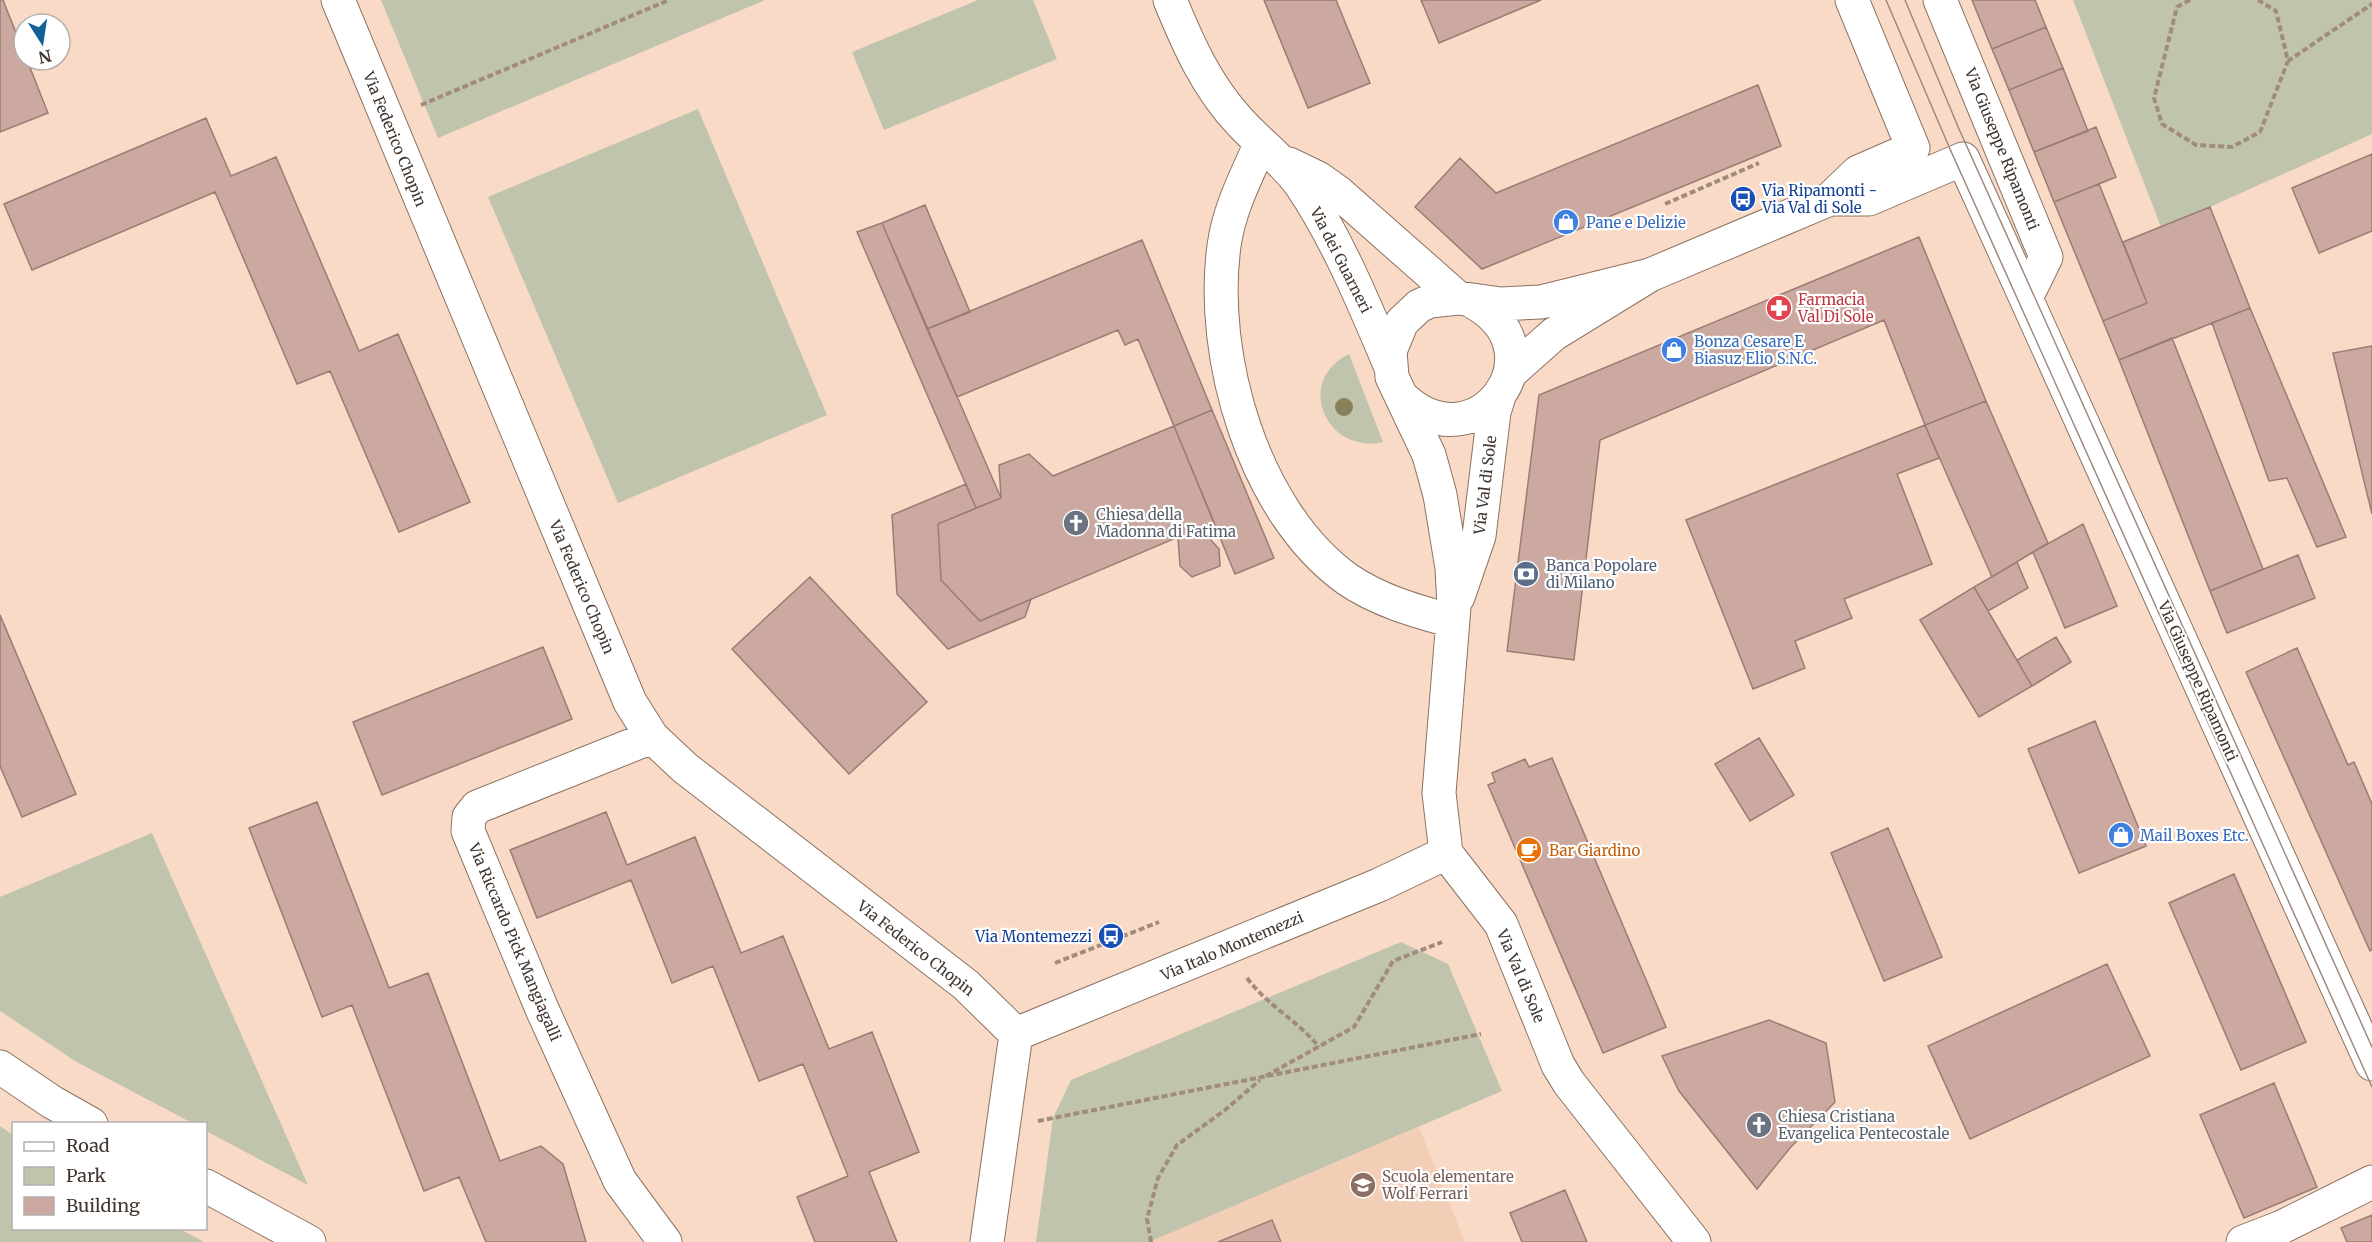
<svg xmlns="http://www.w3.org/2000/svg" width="2372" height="1242" font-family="Merriweather,serif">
<rect width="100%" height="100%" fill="#f8dac7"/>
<path fill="#f3ceb7" d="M1419,1127L1465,1242H1149Z"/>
<path fill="#c0c4ad" d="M381,0H765L438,138Z
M978,0H1033L1057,59L884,130L852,52Z
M2073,0H2372V134L2210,207L2161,227Z
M698,109L827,415L618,503L488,197Z
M1349,354L1383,442C1326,455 1294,381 1349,354Z
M152,833L308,1185L206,1131V1124L192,1123L75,1061L0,1011V897Z
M1401,942L1448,964L1502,1091L1149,1242H1036L1053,1118L1071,1080Z
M0,1126L13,1135L14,1228L180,1229L204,1242H0Z"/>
<path fill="#cba9a0" stroke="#9b7b73" stroke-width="1.5" d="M0,0H3L24,53V60H27L48,113L0,132Z
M1264,0H1336L1370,83L1308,108Z
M1421,0H1541L1439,43Z
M1972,0H2035L2046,27L1992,49Z
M2046,27L2063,68L2009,90L1992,49Z
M2063,68L2088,131L2034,152L2009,90Z
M1758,85L1781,146L1482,269L1415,207L1460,158L1496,193Z
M206,118L231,176L276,157L359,351L398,334L470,502L399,532L330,371L297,384L215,192L32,270L4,204Z
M2096,127L2116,177L2054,202L2034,152Z
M2372,154V231L2319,253L2292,188Z
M2099,184L2147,303L2103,321L2054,202Z
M925,205L970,312L927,329L882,223Z
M2210,207L2250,308L2119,360L2103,321L2147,303L2123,242Z
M882,223L1001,498L976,508L857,232Z
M1919,237L1986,401L1925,425L1884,320L1600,440L1574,660L1507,651L1539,395Z
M1142,240L1212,410L1174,426L1138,339L1125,345L1118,330L957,397L927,329Z
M2250,308L2346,537L2317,547L2287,478L2269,481L2212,323Z
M2172,338L2263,569L2210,591L2119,360Z
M2372,346V514L2333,353Z
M1986,401L2048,543L1992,577L1925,425Z
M1212,410L1274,558L1235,574L1174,426Z
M1925,425L1939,458L1897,474L1932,564L1844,599L1852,618L1795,641L1805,668L1753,689L1686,520Z
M1174,426L1214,522L1200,528L1219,549L1220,566L1192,577L1180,566L1178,537L980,621L941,580L938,524L1001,498L999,465L1029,454L1053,476Z
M966,484L976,508L938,524L941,580L980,621L1031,599L1025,617L948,649L897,594L892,515Z
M2083,524L2117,606L2065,628L2033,552Z
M2298,555L2315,598L2227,633L2210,591Z
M2017,562L2028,588L1988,611L1974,587Z
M810,577L927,702L849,774L732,649Z
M1974,587L2032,686L1979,717L1920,620Z
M0,615L76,794L22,817L0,766Z
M2056,637L2071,662L2032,686L2017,660Z
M543,647L572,719L382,795L353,722Z
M2297,648L2348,765L2354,762L2372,804V950L2370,951L2246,672Z
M2095,721L2146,846L2079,873L2028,749Z
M1759,738L1794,795L1750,821L1715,764Z
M1552,758L1666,1027L1603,1053L1488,785L1495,782L1492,773L1525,759L1529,767Z
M317,802L389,988L428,973L500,1161L541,1146L563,1164L586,1242H486L459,1177L424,1191L352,1005L322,1017L249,828Z
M606,812L627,865L695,837L741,953L783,936L829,1049L872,1032L919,1152L869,1172L897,1242H815L797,1197L848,1176L803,1064L759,1081L713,966L672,983L631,880L537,918L510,850Z
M1888,828L1942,957L1884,981L1831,853Z
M2234,874L2306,1042L2241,1070L2169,903Z
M2107,964L2150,1056L1970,1139L1928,1046Z
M1769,1020L1826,1043L1835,1102L1790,1148L1757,1189L1679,1091L1662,1056Z
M2274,1083L2317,1187L2244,1218L2200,1115Z
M1565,1190L1587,1242H1522L1510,1213Z
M2372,1215V1242H2347L2341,1228Z
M1272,1220L1281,1242H1218Z"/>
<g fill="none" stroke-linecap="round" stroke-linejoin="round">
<g stroke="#8c7261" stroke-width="35">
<path id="minor" d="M338,0L630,702L652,737L685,768L966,985L1016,1034
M1170,0C1188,44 1207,87 1240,122C1260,144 1284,161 1301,185C1338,240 1364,304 1390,365
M1852,0L1913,148
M1940,0L2046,257L2026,298
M1261,143C1246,177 1229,209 1224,246C1209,356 1253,511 1347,579C1379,601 1416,611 1452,621
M1963,159L2372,1064
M1289,164L1318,178L1339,193L1458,298
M1830,199L1858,172L1913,148
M1650,275L1541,302L1501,304L1458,298L1430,301L1419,306L1402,322L1390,351L1392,377L1429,455L1440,495L1452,568L1454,607L1439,793L1446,853L1501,924L1558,1065L1569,1083L1694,1242
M1510,373L1554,334L1650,275L1830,199H1869L1963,159
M1404,399C1477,466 1563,351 1473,302
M1458,597L1479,536L1494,412L1499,396
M652,737L477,807L469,817L468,831L542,1009L620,1181L665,1242
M1016,1034L1379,885L1446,853
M0,1067L52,1102L91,1124
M206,1186L309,1242
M987,1242L1016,1034
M2243,1242L2282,1227L2372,1182"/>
</g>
<path stroke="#a08b7d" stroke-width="4" stroke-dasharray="6 3" stroke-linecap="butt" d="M2190,0L2177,7L2154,98L2162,124L2196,145L2232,147L2260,132L2288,61
M2258,0L2276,11L2288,61L2372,4
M421,105L669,0
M1665,204L1759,163
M1055,963L1159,922
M1247,978C1267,1005 1298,1021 1319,1047
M1266,1076L1354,1027L1393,961L1442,942
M1038,1121L1481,1034
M1151,1242L1147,1219L1158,1178L1177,1145L1225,1110L1260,1080"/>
<use href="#minor" stroke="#fff" stroke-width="33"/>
<path stroke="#9f8a7d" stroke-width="1.5" d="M1886,0L1950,149L2372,1087
M1905,0L1959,129L2372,1047"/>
</g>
<circle fill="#897f5a" cx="1344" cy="407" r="9"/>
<defs>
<g id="bus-disc" transform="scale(1.35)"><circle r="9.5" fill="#1a4fb4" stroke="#fff"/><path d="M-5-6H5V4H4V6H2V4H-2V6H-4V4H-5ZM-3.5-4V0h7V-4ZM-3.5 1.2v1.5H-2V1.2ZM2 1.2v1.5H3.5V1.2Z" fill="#fff"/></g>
<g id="shop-disc" transform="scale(1.35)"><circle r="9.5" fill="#3f7fe0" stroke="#fff"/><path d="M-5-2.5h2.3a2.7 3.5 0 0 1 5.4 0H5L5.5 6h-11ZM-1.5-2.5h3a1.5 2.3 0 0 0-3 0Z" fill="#fff"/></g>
<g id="pharmacy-disc" transform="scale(1.35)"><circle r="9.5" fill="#e0444e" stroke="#fff"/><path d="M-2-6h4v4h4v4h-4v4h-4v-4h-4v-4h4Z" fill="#fff"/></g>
<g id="church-disc" transform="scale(1.35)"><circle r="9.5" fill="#6b7280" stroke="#fff"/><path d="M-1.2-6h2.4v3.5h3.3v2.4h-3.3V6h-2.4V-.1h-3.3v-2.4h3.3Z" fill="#fff"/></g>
<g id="bank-disc" transform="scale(1.35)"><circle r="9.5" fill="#5c6f8a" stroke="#fff"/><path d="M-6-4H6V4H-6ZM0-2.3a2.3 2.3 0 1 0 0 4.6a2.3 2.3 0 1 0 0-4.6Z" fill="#fff"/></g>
<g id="cafe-disc" transform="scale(1.35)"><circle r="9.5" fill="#e8710a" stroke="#fff"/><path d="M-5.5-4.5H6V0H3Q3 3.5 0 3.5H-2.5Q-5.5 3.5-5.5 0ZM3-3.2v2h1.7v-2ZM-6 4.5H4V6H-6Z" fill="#fff"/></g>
<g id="school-disc" transform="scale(1.35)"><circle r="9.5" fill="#8d6e63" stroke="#fff"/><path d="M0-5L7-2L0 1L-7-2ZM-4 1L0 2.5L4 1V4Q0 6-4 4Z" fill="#fff"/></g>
</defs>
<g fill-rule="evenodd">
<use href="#bus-disc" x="1743" y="199"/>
<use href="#shop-disc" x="1566" y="222"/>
<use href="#pharmacy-disc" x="1779" y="308"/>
<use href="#shop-disc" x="1674" y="350"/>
<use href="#church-disc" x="1076" y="523"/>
<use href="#bank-disc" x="1526" y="574"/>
<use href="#shop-disc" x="2121" y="835"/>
<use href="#cafe-disc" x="1529" y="850"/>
<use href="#bus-disc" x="1111" y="936"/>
<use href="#church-disc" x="1759" y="1125"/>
<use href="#school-disc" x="1363" y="1185"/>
</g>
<g text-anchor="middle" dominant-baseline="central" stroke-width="4.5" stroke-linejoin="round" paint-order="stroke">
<g font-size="15" fill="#42362f" stroke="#fff">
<text transform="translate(395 139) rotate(68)">Via Federico Chopin</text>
<text transform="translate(2002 149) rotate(68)">Via Giuseppe Ripamonti</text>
<text transform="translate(1341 260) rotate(63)">Via dei Guarneri</text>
<text transform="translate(1485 485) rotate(-83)">Via Val di Sole</text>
<text transform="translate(582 587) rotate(67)">Via Federico Chopin</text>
<text transform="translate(2198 681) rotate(66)">Via Giuseppe Ripamonti</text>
<text transform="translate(515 942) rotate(67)">Via Riccardo Pick Mangiagalli</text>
<text transform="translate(1232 946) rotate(-23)">Via Italo Montemezzi</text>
<text transform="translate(916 948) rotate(38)">Via Federico Chopin</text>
<text transform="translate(1521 976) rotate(67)">Via Val di Sole</text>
</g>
<g font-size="15" fill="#164399" stroke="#fff" text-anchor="start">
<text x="1762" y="190">Via Ripamonti -<tspan x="1762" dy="17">Via Val di Sole</tspan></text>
<text x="1092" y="936" text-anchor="end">Via Montemezzi</text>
</g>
<g font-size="15" fill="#366cbe" stroke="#fff" text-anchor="start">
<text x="1586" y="222">Pane e Delizie</text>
<text x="1694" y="341">Bonza Cesare E<tspan x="1694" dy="17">Biasuz Elio S.N.C.</tspan></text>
<text x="2140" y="835">Mail Boxes Etc.</text>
</g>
<g font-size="15" fill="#be3a42" stroke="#fff" text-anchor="start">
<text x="1798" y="299">Farmacia<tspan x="1798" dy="17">Val Di Sole</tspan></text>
</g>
<g font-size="15" fill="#5b616d" stroke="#fff" text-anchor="start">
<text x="1096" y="514">Chiesa della<tspan x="1096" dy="17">Madonna di Fatima</tspan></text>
<text x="1778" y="1116">Chiesa Cristiana<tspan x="1778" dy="17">Evangelica Pentecostale</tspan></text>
</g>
<g font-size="15" fill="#4e5e75" stroke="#fff" text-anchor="start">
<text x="1546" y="565">Banca Popolare<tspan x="1546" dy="17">di Milano</tspan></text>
</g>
<g font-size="15" fill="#c56008" stroke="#fff" text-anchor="start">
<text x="1549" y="850">Bar Giardino</text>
</g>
<g font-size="15" fill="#785e54" stroke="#fff" text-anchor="start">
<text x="1382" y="1176">Scuola elementare<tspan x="1382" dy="17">Wolf Ferrari</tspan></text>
</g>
</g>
<rect x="12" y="1122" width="195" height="108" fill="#ffffff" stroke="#b3afac" stroke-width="1.5"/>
<rect x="24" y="1142" width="30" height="9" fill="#ffffff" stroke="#b3afac" stroke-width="1.5"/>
<text x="66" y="1152" font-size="18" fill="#42362f">Road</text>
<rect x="24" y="1167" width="30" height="18" fill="#c0c4ad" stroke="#b3afac" stroke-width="1.5"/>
<text x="66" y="1182" font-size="18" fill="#42362f">Park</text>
<rect x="24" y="1197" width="30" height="18" fill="#cba9a0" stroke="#b3afac" stroke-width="1.5"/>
<text x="66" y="1212" font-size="18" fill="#42362f">Building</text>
<g transform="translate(42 42) rotate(168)"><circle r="28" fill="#ffffff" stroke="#b3afac" stroke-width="1.5"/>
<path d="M0-4.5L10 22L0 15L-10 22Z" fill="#126194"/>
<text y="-9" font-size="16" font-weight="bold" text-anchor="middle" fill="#42362f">N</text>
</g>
</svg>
